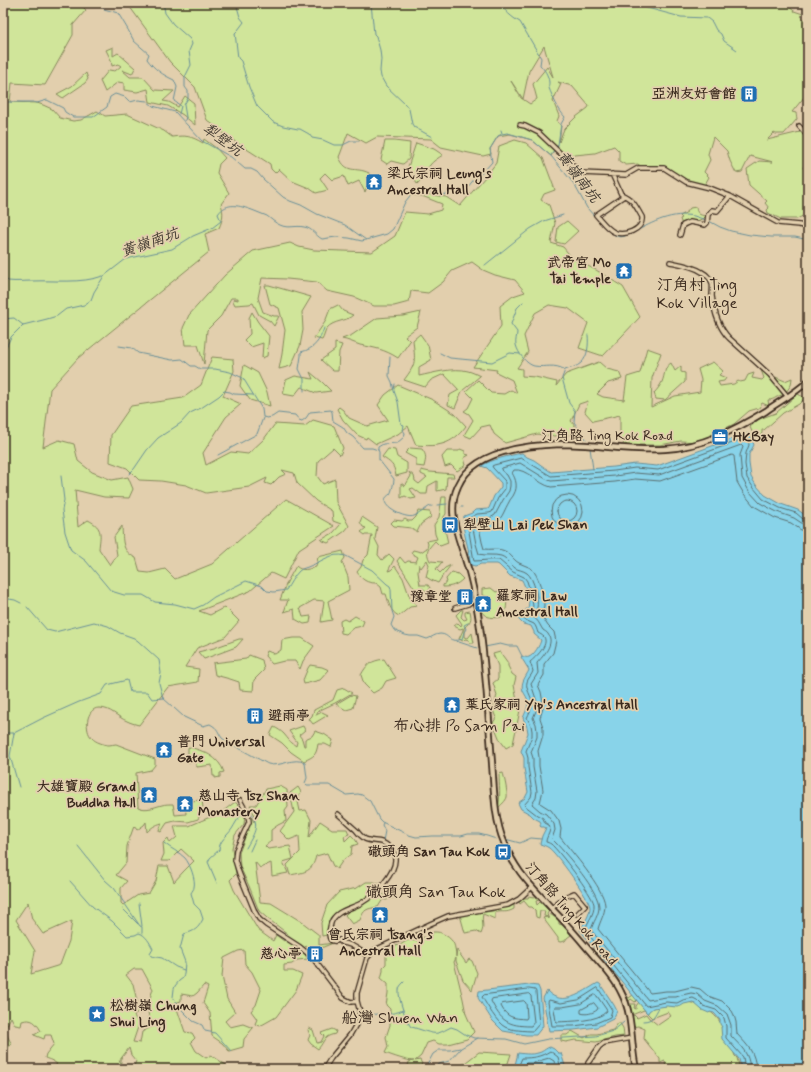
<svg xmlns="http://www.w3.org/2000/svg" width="811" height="1072" font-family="Mynerve,'LXGW WenKai TC',sans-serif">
<rect width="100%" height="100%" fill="#e2cfad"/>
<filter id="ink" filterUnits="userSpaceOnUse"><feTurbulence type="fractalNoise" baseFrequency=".025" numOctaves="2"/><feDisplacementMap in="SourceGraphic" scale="8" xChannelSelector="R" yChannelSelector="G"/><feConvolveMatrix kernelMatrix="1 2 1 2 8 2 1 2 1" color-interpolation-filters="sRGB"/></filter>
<g filter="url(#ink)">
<path fill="#d0e59a" stroke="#86885c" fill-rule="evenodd" d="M3,3H79L86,10L73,25V35L45,85L12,83L10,102L37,103L43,105L52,109L60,118L73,121L81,120L97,111L105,116L127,114L164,131L172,137C186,135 191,136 203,143L204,139L216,148L225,158L219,164L217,173L229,193L221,204C224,213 223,219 219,228L205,234L209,252L78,358L50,389L43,447L59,440L74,444L78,461L92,472L112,480L128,477L133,489L129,498L104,497L75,490L78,527L88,520C104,528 100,535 99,549L110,565L117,555L114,537L122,526C123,541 121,551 136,558L140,572L149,573L165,569L175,579L212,564L286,499L334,526L299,549L284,579L271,573L250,591L199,611L210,615L225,607L239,621L225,637L197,648L185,667L199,669L198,682L168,687L139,725C135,724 131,723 127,721C117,717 111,708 99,708C86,708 84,731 92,738C95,742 105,745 109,745C111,745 114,744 116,744L155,759V765L151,770L136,773L138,807C146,811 154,807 162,805C165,804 169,804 173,804L175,815L186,814L185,802L199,800L202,798L203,809L198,819L188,822L175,821L167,823L161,832L159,831L162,823C155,825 152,827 147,832L146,822L144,825L137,830L134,826L127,846L126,863L116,875L127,881L121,888V903L123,905L138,895L149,893L156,881L159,866H168L174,882L183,872L194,861L181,849L169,861H161L164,854L163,843L168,838L170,843L177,837L174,826H189L210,817L218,815L235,802L241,808L245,816L244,824L235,835L232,848L236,874L230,880L234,890L258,930L273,941L276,935L284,941L288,934L267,918L259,911L249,886L240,867L239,853L244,840L250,820L247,809L254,822L255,816L250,805H256L266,789L280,786L287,790L288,807L285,811L286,821L278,825L271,830V841L265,846L268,849L290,846L293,859L300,852L299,836L289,840L280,831L294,812L290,793L298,787L301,792L297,797L300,811L306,810L311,820L309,837L320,821L332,829H347L349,834L344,836L345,841L351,835L355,839L358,844L352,846L351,854L343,860L337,869L333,866L327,853L316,856C312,872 306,872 290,875L287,865L293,859L283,862L288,873L272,876L271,863L260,868L255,862L260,902L271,903L302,922L319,935V945L333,943L314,951L306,946L302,950L308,959L297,960L292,964L284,965V971H293L302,975L296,990L276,1017L260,1026L255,1024L257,1019L251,1011L256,1005L261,990L252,972L245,964L244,950L238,951L224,958L222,976L227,999L235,1012L225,1021L230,1027L243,1024L253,1028L244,1039L243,1047L229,1051L222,1043L212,1036L210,1013L203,1003L208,987L204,985L197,993L193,996L181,994V1001L175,1003L185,1032L192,1033L195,1038L191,1042L196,1051L206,1058L211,1055L226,1065L221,1069H133L136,1061L131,1055L129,1048L119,1061H121L120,1069H51L57,1064C52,1060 50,1060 45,1058L46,1054L54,1044L51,1035H45L44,1039L34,1035L41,1031C36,1022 32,1018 22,1021L21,1026L15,1025L11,1017C4,1030 5,1033 12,1044L6,1049L3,1046V835L4,833L3,829ZM28,902L32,919L43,934L72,921L69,941L60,965L31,974L35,951L16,920ZM134,969H142L153,989L147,1007L151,1027L142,1032L140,1043L133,1042L139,1024L134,1016L139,1010L133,984L126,975Z
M127,3H785L794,11L803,14L801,16L808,23V103H806L805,96L792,112L796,113L797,119L784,134H776L774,133L767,140L804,131L808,138V163L803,167L808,176V195L805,200H808V213L797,219H781L768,213L767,210L769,208L765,203L767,201L749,185L747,169L759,161L773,162L750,156L742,172L736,173L730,161L727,151L713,137L708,154L710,160L704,172L709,177L704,186L685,180L670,170L643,168L638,164L626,165L619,161V151L614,146L595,153L575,155L561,154L558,146L551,156L532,140L510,134L498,136L490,149L491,154L483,156L441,147L431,139L377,137L366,143L348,133L341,152L339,157C347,175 355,166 369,173L370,179L365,192L359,181L348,186L344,176L332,180L325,173L320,178L328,190L316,193L309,188L292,181L279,169L275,173L271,169L270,164L231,139L207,120L195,87L170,62ZM544,46L553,77L547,67L533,84L537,99L530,104L521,98L511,81L523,99L529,71ZM558,82L572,86L589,106L588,108L576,117L564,129L559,142L561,126L557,121L559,116L553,101L561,84Z
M113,47V56L118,53L135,68L132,74L122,70L130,77H143L155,90L174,91L163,101L169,102L178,107L185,96L194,103L195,125L183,115L168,106L150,102L148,89L137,92L124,90V83L118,82L105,92L100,81L109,70L115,71L121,66L118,64L112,66L111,60L106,50Z
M86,73L88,79L85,83L63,98L57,94L72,86Z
M515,140L526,143L543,158L555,190L544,194L541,200L549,205L555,223L551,243L563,247L573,259L596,270L623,287L640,317L603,356L579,348L588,323L568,308L549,305L535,313L524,336L528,352L517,368L522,369V376L535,377L557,382L556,386L566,374L599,362L607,369L619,372L622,379L608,383L597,394L603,397L624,400L627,377L640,373L647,348L661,353L652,378L651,407L675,396L700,392L701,380L698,369L713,362L723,371L719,375L726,378L724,381L718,382L720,386L734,384L738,381L740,382L745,381L748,375L754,373L752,378L762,380L764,378L761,370L762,367L773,376L785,381L792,378L791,385L784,395C776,395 776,400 768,400L769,406L762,403L759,408L749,411L734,424L698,442L681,441L660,445H639V447H634V445L632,447L628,446L626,444L624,446H622L625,441L618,439L620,432V415L593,421L585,412L588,401L579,404L571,421L582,434L554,436L537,434L505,443L494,434L490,425L481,427L471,438L464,435L473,420L469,414L464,411L468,408L473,398L466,391L478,380L491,393L504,394L511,390L517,393L512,380L496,372L497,370L473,367L501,326L500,306L513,296L525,292L515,280L495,275L483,270L472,262L452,271L443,282L428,293L411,291L409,302L394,306H374L354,297L327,291L317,282L287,279L262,278L258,298L263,312L274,316H279L274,326L270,321L259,315L253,303L249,304L235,305L233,301L234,299L238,300V298H231L221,316L207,330L204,364L198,345H185L183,328L189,315L225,275L253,251L290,243L299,247L314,250L372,252L395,236L405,212L428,214L441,210L442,204L422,196L409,195L412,192L446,197L460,206L486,176L496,163L499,146Z
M385,141H394L410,143L409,159L403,164L391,161L387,164L381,160Z
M416,143L434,149L443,155C438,158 433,161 430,165C424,173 425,177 417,184L408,167Z
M696,207C697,214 699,215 706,216L704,218L695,222L692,220H688L686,223L687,226L684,227L681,224V222L680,219L682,218L680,216L687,212L690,208Z
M567,221L578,231L564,244L556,242L558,227Z
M265,285H269L311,297L302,312L303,330L300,346L291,366L279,369L282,354L285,330L279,308L270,304Z
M338,305L343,311L353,315C346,322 334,320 327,328C325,331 324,337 322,340L314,338L325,322L330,309Z
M252,312L258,322L269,336L267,356L262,358L263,343L251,347L244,340L250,334L249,318Z
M421,312L417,327L405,336L410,341L398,358C384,349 375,348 360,345C354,343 348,340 342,339L352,335L377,318L403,316Z
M420,334L428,345L431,360L419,367V376C433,373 454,367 468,371C472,372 476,374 480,376L462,391L455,408L448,405L450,395L459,390L444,374L431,380L425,387L404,380C417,363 415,361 413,340Z
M335,343L342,345L339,352L338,371H333L321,360L335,350Z
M212,357L233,359L234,371L223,396L241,404L226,417L203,453L206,465L231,452L248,454L264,439L275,424L305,426L313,420L334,426L343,448L340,455L333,448L318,461L317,476L323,484L335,479L336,502L349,526L345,531L328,543L321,540L333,533L341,524L333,521L332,511L316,501L297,483L294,473L282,470L286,474L279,477L271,485L265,483L267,478L249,487L206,493L186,485L161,481L139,480L127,468L110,462L111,435L131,406L183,398L201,385Z
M671,363L675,371L681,366V372L685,373V382L665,400L656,399L654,393C657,390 660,386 662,382C665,375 664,367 671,363Z
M244,365L258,373L267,392L270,406L250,400L240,386Z
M310,372L322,382L331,391L316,393L301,387L294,396L283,394L286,380L295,376L313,379Z
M398,385L433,400L455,414L466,426C452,445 438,447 416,445L408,426L398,434L376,444L367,437L366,439L357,435L343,420L337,409L339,407L343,410L349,418L367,426L388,420L378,405L385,395Z
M798,394L805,398L799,404L783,413L764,430H762V433L760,436L753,434L750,427L759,419L776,413L794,397Z
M410,448L422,449C427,456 426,458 424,467L416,466V459L405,453Z
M388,449L395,450L397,457L407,463V473L396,476C394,464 391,463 382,457Z
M460,449L465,451V454L469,455L464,458L466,465L457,471L451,465L445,467L442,457L447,451H459Z
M421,470L430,472L453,474L454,477H447L446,489L437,491V481L428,486L427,494H421L413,488L410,489L416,498L411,499L405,496L401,498V483L405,486L411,476L409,472L414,476L415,481L419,484L427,477L421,474Z
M442,497H446V514L443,518L445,530L448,543L440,546L435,541C428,549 425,551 430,561L442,562L436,569L440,573L445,568L451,565L443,575L438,583L431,580L426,577L429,565L427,560L421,568L419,564L418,572L420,585H428L430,588L429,593L422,588L423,593L418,594L397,561L400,557L405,563L408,561L416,562L418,557L411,553L413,550L421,552L427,548L428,544L427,541L437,539L435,534L434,525L439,517Z
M418,511L430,512L431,517L421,524L417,532L411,528L394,526L391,523L394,520L402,521L405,519L408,521H412L416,517Z
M362,517L377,527L375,539L379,547L378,555L382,560L389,554L394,559L388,571L391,570L395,566L403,578L410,598L417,606L410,607L399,616C390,612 389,603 386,594H383L381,587L376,583C367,583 362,580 357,572L361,567L363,560L368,555L372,535H365L361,532L366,528L363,527L360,522Z
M343,551L345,558L342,562L348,577L349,590L328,601L332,620L321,622L324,601L314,600L300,608L303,617L311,616L310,623L304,624L295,619L294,609L284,612L288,600H280L287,582L296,566C302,572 309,569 316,567L318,557Z
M452,572L458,574L463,579C457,585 451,587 443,587V585L447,582L446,579Z
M491,588L496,592L504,589C508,599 507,608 504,617C495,618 486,619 481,611L489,605L491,598L482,595V589Z
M461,610H463L461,617L464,620L467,619L465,615V612L470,611C472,620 471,621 464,628V637L468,638L472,633L474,643H470L469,640L465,639L463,641L459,639L463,630V628L460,629L454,626L458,623L461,626L462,624L456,615Z
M355,616L364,621L362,626L353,628L346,634L341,633L340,621L344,619L348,621Z
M293,638H302L314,646L303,661L300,669L295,661H284L272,664L265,656L267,651L275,654L281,650L282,640Z
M239,639H243L236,647L204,659L198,652L214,648Z
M500,652L508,663V666L512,674L516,677L514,685L517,701L520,710L513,744L506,748L500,740L493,723L496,718L493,710L497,695L493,683L498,679V666L493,654Z
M249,655L262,660L264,670L254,680L253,691L240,690L239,682L230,679L215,675L213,663L246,659Z
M384,659L396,678L386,681L382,688L373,693L364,684L361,675C367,664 371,661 384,659Z
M310,665L322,667L329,670L320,680L304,684L303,680L308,668Z
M344,688L352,693L335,703L318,711L316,715L322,712L328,715L313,724L309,719L312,716L314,710L333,700L337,690Z
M351,695L356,696L353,708L346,710L336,704Z
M303,726L305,730L299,735L302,739L304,746H305V739L312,736L315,731L324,734L333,740L331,747L325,744H318C316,756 314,756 304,761L291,752L282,743L270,735L274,727C278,729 281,731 284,734C289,740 289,741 296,746L297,742L289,731Z
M188,747C203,750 219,757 224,772L220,773V777L215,778V776H213L212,765L197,767V766H196V761L188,762Z
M503,773C504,776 508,794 507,797C506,801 501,805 498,808C501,796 499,785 499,774Z
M366,882H374L381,885L380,893L385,895L393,893L395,897L386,900L383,899L378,907C366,909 364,909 360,920L352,924L345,915L348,912V906L340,910L330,918L333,927L332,934L322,936L321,923L327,905L339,892L357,888Z
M529,896L535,897L539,900L536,901L537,905L540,902L549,911L547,914L548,917L544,916L545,911H540L539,918L536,917L535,910L532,907H529L524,901L520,904L519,902L524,898H528Z
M509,902L514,905V909C505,914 503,910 495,913V919L483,914C481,923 485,925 481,934L476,931L465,933L460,915L473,913L474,914L482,911L485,912L493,911Z
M550,914L559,920V924L563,925L571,935L567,938L565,941L560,942L558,941V938L543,918L547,917L549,919Z
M433,932C439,932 440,932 445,935C455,941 455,946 456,957L457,950L466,963L469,959L472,961L477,973L472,990L463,980L456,961V958L454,962L463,999L466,1014L474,1032L467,1039L448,1044H439L433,1041L427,1043L421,1056L415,1061L420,1060L422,1064L419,1067V1069H407L409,1062L414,1061C407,1061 393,1056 385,1053L388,1047L386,1037L390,1025V1009L386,1005L388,993V984L381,978L383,971V967L386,964V955C389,951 393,950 395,946L400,945L408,940L416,941L422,937L428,938Z
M621,989L629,998L633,995L638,999L635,1002L631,999L629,1001V1004H635L634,1008L636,1009V1006L639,1002L645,1010C657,1007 669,1003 681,1002C697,1001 714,1011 722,1025C728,1034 731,1046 735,1056L737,1058L740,1069H666L665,1061L660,1063V1059L644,1039L645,1029L638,1026L632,1027L629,1018L634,1015L637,1018L646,1014L649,1018L658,1025L671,1016L668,1012L652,1018L644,1010L629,1016L625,1012Z
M619,1022L623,1028L624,1036L615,1037L596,1042L575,1040L566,1042L561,1041V1035H567L572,1031L584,1038L591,1034H597L613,1030Z
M309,1028L313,1030L317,1043L321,1042L324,1036L321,1033L332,1029L336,1031L335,1034C322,1037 326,1040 318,1049L311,1044L308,1040L310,1035L308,1030Z
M479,1052L511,1054L506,1069H457Z"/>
<path fill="#88d3e9" stroke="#698f98" d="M745,434H750L754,445L749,454V463L751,477L756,485L765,495L781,504L798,510L808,517V1069H742L741,1067L739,1059L722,1039L721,1027H722L720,1024V1020L714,1013L710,1012L709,1013L702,1010L693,1002L684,1004L681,1006L677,1007L667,1006L653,1008L649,1011L648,1013H647L580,930C584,923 590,915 590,907C589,898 557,854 549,848C546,846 543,845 540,844L542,836L546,828L544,827H541L540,826L541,823L540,821L534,818L530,814L521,809L518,803L525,798L528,792L524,768V758L521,751L528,733L527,727L523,718C525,713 528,708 528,703C528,698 525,695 523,691C520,682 526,677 529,670L521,657L522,656C524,657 527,658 529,657C534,655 540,645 541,640L534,634V632L531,626L523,624L518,619V614C521,612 525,611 527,609C532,604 525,586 522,580L510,576L499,565L497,564H481L475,566L471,565C469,561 470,558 469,553C467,542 461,526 464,516L472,513L475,510L488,509L489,508L494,496L501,487V483L487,468L481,466C493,459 508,456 522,453L527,457L534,460L551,472L614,467L635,464L657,466Z
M598,983L600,984L614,1005L617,1011L613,1019L597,1027L574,1030L549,1031L543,998L547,991C563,1008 582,992 598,983Z
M529,985L538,986L540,991L543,1026L536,1035H526L503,1031L492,1020L478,998L479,991Z
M550,1047L554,1049L558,1053H561L566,1069H516L515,1065L518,1053C526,1054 533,1055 541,1052C545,1050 546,1048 550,1047Z"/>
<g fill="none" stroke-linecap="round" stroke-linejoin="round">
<path stroke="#5a6e6f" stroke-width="1" d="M551 511a16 16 0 1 1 32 0a16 16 0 1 1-32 0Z
M557 511a10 10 0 1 1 20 0a10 10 0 1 1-20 0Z
M598,988L612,1010L610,1017L596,1023L574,1026H552L548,1002L549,1000L561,1003L578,1000Z
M529,989L535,990L536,992L539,1024L533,1031C527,1031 510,1030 505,1027C497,1023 487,1005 482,997L484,995Z
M529,994L531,996L534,1022L531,1026C508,1026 501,1021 491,1001L492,999Z
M595,995L597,996L606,1009L607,1011C597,1022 571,1021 557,1022L556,1021L554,1009L555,1007H562L580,1004Z
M524,1001L526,1003L527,1017L526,1019C513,1018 507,1018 501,1006L502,1004Z
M594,1003L598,1008L597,1010C593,1013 586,1015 581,1013V1010Z
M519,1069V1065L522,1058C532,1058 541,1057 550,1051L558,1057L561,1069
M524,1069V1065L526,1063H532L549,1058L554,1061L556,1069
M745,1069L743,1057L726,1038V1026L724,1018L716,1010L703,1006L697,1000L693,998L683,1000L677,1003L666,1002L646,1006L585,930C587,922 595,914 594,904C592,894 559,851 551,844C549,843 547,842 546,842C546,836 552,832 549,825L545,823L543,818L537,815L524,805L531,797L532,792L528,767V758L526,751L532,736V731L531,725L527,718C529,713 532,709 532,703C532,696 525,689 527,682C528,678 532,675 533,671L530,662C536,657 549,645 544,637C542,635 540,634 538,633C537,630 536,626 534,624L525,620L522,618L523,616L530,612L533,606L531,594L527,581L524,577L513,572L499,560C491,559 482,561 474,561L467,520L468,519L477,514L489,513L492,512L498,498L505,489V481L493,468L492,466L494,465L521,458L551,476L614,471L635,468L658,470L746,438L748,439L749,445L746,453L745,464L747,478L753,487L763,499L780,508L796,513L803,519L808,520
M750,1069C749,1052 741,1047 731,1036V1025L727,1014L718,1006L705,1001L697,994L691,993L682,995L676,997H666L648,1000L591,930C593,922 599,915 599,907C599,891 567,855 556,843L552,839L555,830L554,824L546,814L540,811L532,804L536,798L537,791L533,767V758L531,752L537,737V731L536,724L533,718L536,711L537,702L531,684L538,673L537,663C543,656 555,644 548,634C547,632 544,631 543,630C539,624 539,621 533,617C534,614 536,611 537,608C539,600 534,578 527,573C523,570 518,570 515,568C510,564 507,558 501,556C495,554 485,556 479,554L476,544L472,523L479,519L490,518L495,515L503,500L509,491L510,486V481L507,475L501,470L502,468L520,463L546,479L551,481L615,476L635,473L659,475L741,445L743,447L740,455L742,478L749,491L760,503L777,512L794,518L803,524L808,525
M756,1069C755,1052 748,1046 737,1034L736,1022L734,1015L732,1011L722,1001L708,996L700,989L691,987L675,991H666L650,993L598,929C600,921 605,914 605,905C604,888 571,851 560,837L561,829L559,821L551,810L543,805L540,803L543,790L539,766V757L538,751L543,735V727L540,718L543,708V703L541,692L538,685L544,675V664L553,653L556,641L554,632L548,626L541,615C542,612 543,609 544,606C544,596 539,575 531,568C527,566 523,565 519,563C513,560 510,552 502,550C496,548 490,550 484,549L482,542L479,527L481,525C503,523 500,518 509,502C510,499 513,497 514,494C518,487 516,479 512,473L514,470C526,468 538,484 551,487L615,482L635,479L660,481L732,455L734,456L737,482L744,494L754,506L775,518L791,523L801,530L808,531"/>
<path stroke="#698f98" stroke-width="1" d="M100,3L104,9L118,13L127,28L134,41L149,54L147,59C154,69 163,75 174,80L177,87L174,101L181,106L179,114
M159,3L164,7L165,13L173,24L190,39L192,44L189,51L191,65L185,77V87L188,91V98L184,105L186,117L184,123
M236,3L240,17L244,22L238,30L235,33L238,58L241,61L249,87L257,106L273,122L283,126L298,129H300L309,134L312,138L323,140L334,145H343L351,141H359
M371,3L374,34L376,36L380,50L381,59L380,71L381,77L386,86L405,104L409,109L412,124L414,127L432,137
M499,3C504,10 512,18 520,22L541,58L540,65C545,70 548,75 549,82C549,87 548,84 549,88C552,96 559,111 565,117L561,124L558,145L557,147
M635,3L636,5L681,17L707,18L712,22L716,30L721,34L724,41L737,50
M3,102H33L37,103L47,100L63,108L65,112L73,117H93L107,107L110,97L115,94L125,97L130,102L138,100L147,101L153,106L175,112L202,141L231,157L245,169H251L257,172L263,179L283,197L290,201L301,205L317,214L345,225L366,240
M501,130L502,133
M551,155L555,150
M709,221L720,227L731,231L750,235L771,237H795L808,240
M609,230C617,239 622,238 632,233
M635,232C652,222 673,212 694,216C698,217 702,219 706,220
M485,265L530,229L544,221L563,215
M3,276L8,281C16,282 24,281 32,281C56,280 80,284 103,276
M523,302L517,308L511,324L517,332C517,336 515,341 516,345C518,353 526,364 534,366C546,368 554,363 565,370L562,378L569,403L575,411L574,422L586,439
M3,319L14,318L23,325L47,319L57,316L66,309L84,305L91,300L94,292L104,276L126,259L172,249L193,236L212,228L221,221L218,214C227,201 240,206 252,210C257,212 262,214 267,216C271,219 275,223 280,225C288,229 296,225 304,227C312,228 316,236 322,239L336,237L349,238L362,241L387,234L393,229L405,202L413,192L420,190L440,195L458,193L467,188L476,177L483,172L492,162L490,149L498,136L502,134L507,133L515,135L532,140L551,156L574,184L587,208L595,217
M119,346L132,348L138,353L172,360L182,359L191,366H195L200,369H215L230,372L243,378L262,409L263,417L267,418L272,417L278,413L287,414L295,415L299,420L302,421L306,418L310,412L331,410L332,412L333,421L343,427L347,433L353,437L363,448H372L378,450
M3,353L11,337L23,325
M440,353L450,358L492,362L510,353L520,354
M390,357L389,376L392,382L394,391L398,402L401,424L404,425L403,430L405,433L404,437L397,443L383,444L378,447V450L379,452V460L394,479C394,481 392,492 390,494C388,496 385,497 385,501C386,510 408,519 414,516C420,514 425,509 430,506H432
M565,370C570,368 577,367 581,363C588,357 589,344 588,335
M394,389L395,384
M304,391V379L299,369L301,356V352C314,349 320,341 324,328
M590,448L593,469
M218,455L257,434L263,418
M129,474L134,469L147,450L158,438L181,423L190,413L201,408L219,396L224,391L230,392L234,394L253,395
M61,476L64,500L62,510L65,532L71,550L86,561L111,591L124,595H143L155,602L175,604L194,609L203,605L214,597L246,581L262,586L267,591L274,592L286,590C290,584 293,577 299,571C302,568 306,568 310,566C323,561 331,552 346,556L372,570L387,584L390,586L391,589L392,611L394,617L391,625L394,630L405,635L410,636H418L427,639C431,638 435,634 440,634C450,634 448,644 462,639L464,632L466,629L464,625L468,623
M437,505L447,504
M461,507H463
M3,598L15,600L21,603
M27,607L47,630L55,632L94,622L108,626L120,633L134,638L138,641L159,660L161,673L159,683L163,698L184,717L203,726L210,724C219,729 217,731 222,738C225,741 264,762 268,764C280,768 294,756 305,763L307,778L305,783L307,785H329L346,795L358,794L362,795L370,801L379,819L382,822L409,835L416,837L433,836H461L468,834H479L487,836L496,839
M456,641L477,648
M485,647L500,644L508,646H517L522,656
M3,733H14
M19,787L10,756L14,733L43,718L79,702L101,694L107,685L127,680L130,692H147L152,699L163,698
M383,823L382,825L385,831L383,841
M505,839L520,843L531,838L541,839
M3,842L4,841
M164,843C171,849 179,852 185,858C190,864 196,880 194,887C194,889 192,891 191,893L194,904L200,910L203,919C198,929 195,931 184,934L180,949L185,962L184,974L183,978L179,981L175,986L174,989L173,997L183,1011L193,1021L202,1025L205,1031L215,1033L231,1051
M78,846L105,880L114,888L140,926L142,927V933
M246,848C253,835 261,826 251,813
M383,849V844
M250,851L255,840
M70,881L93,907L112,921L127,936L135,935L139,933C146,935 150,943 153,949L150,954L151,956L162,958L176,967L184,970
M217,883L208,862L210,858L219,850C219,841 227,836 232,829C235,824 237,820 241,815
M139,903L142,926
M123,909L138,924
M3,922L5,918L4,886L6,876
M404,982C401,985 399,987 399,990C398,998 406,1021 411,1027C418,1028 432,1035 438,1033C442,1032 447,1029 451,1027L457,1029L466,1035L474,1038L506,1039L524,1044L548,1039L596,1036L613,1031L624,1022
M365,1015C378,1013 391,1016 403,1010
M643,1021C653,1021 655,1015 659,1007
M422,1069L426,1067L433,1054L439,1050H450L460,1048
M436,1069L439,1064L449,1061L461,1048L478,1038"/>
<g stroke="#3b2a1e" stroke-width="6">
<path id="minor" d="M520,125L525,126L539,133L581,173L626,175L638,168H664L686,182L710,188L730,196L778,223L799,225L808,227
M799,126L807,135L808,137
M612,174L621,194C634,200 635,205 642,217C644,230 623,237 614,232C607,229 601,220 596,215L624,196
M680,235L683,225L690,222L705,225L707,223L708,215L712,210L717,211L730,196
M670,262C680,264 693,266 702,272C706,274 711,279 712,283C713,287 712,292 712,296C714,311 718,327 729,338L770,375L788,397
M455,608L468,604L475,599L482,601
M240,800C244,808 249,814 249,822L236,850L235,860L239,873L255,912L259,919L266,925L300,947L312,957L343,998L351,1002L357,1001
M338,814C344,819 350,825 356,830C358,833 362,837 365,839C373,843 382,838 390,848C392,850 395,855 395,859C396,873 375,895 363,902C353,909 336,909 331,923C330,927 326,941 334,941C334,942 339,940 339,940L342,943C353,943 360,952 369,956
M552,908L567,896L574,893L585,906L577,914
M324,1069L331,1058L350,1035L358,1021L360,1012L357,1001V993L367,958L373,951L430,924L448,916L508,905L519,899L532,887
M587,1069L588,1063L599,1047L604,1043L632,1038"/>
</g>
<g stroke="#3b2a1e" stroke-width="8">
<path id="major" d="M636,1069C630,1043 634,1016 621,992C615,979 604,967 594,956C581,941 568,925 554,911C533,887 515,872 504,842C494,819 494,788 492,763C488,713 486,663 478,614C475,596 472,579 466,562C459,537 446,512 458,486C473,451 528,445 561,444C595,444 630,451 665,449C702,447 735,430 766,411C780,401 796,393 808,381"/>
</g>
<use href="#minor" stroke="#e2cfad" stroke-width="3.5"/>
<use href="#major" stroke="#e2cfad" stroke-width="4.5"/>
</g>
</g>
<defs>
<g id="building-square" transform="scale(0.9)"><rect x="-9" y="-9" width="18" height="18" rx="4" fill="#1f6fb2" stroke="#e2cfad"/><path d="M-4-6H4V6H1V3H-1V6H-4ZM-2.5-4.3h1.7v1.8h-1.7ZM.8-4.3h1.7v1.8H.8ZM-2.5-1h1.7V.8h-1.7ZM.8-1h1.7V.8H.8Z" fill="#fff"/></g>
<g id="temple-square" transform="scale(0.9)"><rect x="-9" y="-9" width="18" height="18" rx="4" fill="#1f6fb2" stroke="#e2cfad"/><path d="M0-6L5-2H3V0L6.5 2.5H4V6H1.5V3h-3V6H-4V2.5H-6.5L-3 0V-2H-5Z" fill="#fff"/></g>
<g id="office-square" transform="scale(0.9)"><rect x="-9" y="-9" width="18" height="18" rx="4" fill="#1f6fb2" stroke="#e2cfad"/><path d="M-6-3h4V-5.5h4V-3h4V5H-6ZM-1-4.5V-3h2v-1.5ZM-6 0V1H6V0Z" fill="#fff"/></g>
<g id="bus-square" transform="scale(0.9)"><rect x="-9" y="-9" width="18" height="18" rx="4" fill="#1f6fb2" stroke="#e2cfad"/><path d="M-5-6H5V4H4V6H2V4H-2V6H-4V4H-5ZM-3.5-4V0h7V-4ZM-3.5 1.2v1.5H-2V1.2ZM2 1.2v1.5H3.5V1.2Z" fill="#fff"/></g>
<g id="sight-square" transform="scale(0.9)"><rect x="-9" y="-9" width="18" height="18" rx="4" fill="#1f6fb2" stroke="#e2cfad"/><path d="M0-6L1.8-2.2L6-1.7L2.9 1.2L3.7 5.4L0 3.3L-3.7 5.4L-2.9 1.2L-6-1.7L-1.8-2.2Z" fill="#fff"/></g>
</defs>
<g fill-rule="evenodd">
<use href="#building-square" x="749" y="94"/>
<use href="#temple-square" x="374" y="182"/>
<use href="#temple-square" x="624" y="271"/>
<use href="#office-square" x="720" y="437"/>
<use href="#bus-square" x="450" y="525"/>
<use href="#building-square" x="465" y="597"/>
<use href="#temple-square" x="483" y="604"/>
<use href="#temple-square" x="452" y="705"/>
<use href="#building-square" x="255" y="716"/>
<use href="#temple-square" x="164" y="750"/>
<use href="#temple-square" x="149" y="795"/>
<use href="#temple-square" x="185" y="804"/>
<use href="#bus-square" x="503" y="852"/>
<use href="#temple-square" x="380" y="915"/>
<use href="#building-square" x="315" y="954"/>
<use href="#sight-square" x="97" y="1014"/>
</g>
<g text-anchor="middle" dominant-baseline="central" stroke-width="3.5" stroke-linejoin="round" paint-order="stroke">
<g font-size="14" font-weight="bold" fill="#3b2a1e" stroke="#e2cfad" text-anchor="start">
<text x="736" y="94" text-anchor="end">亞洲友好會館</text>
<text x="387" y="174">梁氏宗祠 Leung's<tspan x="387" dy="16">Ancestral Hall</tspan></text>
<text x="611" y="263" text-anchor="end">武帝宮 Mo<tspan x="611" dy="16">Tai Temple</tspan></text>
<text x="733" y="437">HKBay</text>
<text x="463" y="525">犁壁山 Lai Pek Shan</text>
<text x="496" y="596">羅家祠 Law<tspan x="496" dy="16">Ancestral Hall</tspan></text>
<text x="452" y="597" text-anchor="end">豫章堂</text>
<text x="465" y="705">葉氏家祠 Yip's Ancestral Hall</text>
<text x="268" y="716">避雨亭</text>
<text x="177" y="742">普門 Universal<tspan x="177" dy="16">Gate</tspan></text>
<text x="136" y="787" text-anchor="end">大雄寶殿 Grand<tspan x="136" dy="16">Buddha Hall</tspan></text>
<text x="198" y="796">慈山寺 Tsz Shan<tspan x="198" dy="16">Monastery</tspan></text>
<text x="490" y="852" text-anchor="end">䃟頭角 San Tau Kok</text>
<text x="380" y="935" text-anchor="middle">曾氏宗祠 Tsang's<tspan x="380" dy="16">Ancestral Hall</tspan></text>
<text x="302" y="954" text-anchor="end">慈心亭</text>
<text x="110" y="1006">松樹嶺 Chung<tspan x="110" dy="16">Shui Ling</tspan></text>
</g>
<g font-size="14" fill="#3b2a1e" stroke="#e2cfad">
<text x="607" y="436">汀角路 Ting Kok Road</text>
<text transform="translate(571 914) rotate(49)">汀角路 Ting Kok Road</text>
</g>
<g font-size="15" font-style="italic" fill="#433b32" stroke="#e2cfad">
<text transform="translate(222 140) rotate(36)">犁壁坑</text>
<text transform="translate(578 177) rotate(53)">黃嶺南坑</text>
<text transform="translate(150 243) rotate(-19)">黃嶺南坑</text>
</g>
<g font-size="16" fill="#3b2a1e" stroke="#e2cfad">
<text x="697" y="285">汀角村 Ting<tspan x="697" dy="18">Kok Village</tspan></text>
<text x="459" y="726">布心排 Po Sam Pai</text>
<text x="436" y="892">䃟頭角 San Tau Kok</text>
<text x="400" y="1018">船灣 Shuen Wan</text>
</g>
</g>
<rect width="811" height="1072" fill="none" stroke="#e2cfad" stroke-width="16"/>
<rect x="8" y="8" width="795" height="1056" fill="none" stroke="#3b2a1e" stroke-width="1.5" filter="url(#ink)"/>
</svg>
